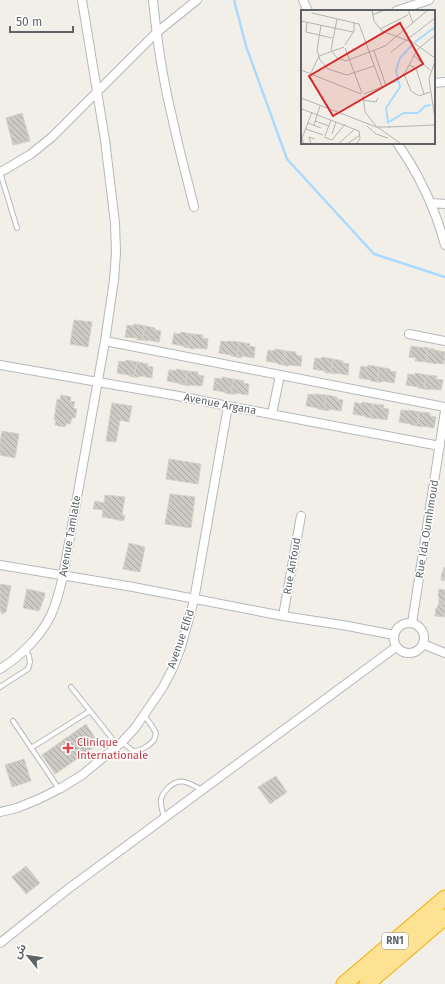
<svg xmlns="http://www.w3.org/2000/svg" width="445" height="984" font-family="'Fira Sans','Noto Sans Arabic',sans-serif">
<defs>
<pattern id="building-back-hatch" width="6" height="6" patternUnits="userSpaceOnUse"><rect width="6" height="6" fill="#cccac5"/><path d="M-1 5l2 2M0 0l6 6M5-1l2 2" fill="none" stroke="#a9a8a4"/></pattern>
</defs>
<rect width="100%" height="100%" fill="#f1efe8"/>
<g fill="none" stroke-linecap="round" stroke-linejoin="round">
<path stroke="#aadaff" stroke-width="2.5" d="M234,0L246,46L287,159L374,254L445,277"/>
</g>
<path fill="url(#building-back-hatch)" stroke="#d6d1c6" d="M22,113L30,141L13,145L6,118Z
M74,320L92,322L88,347L70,344Z
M134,324L145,326L142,340H137V338L125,337L127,325L133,326Z
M145,326L155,328V330L161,331L159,342L147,340V341L142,340Z
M181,332L192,334L189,348L184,347V346L172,344L174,333L180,334Z
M192,334L203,335L202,338L208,339L207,349L195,348L194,349L189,348Z
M221,341L228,342V341L239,342L237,357L231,356V355L219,353Z
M239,342L250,344L249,346L255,347L254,358L242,356L241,358L237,357Z
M411,346L423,348L424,347L428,348L426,362L415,361L416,358L409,357Z
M428,348L434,349V350L445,352L444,364L437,363V364L426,362Z
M275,349L286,351L283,365L278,364V363L266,361L268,350L274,351Z
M286,351L296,352V355L302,356L301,366L289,365L288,366L283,365Z
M322,357L333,359L330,373H325V371L313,369L315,358L321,359Z
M333,359L343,361V363L349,364L348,375L335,373V374L330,373Z
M126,360L137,362L134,377L129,376V375L117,373L119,361L125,362Z
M137,362L148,364L147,366L153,367L152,378L140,376L139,377H134Z
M368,365L379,367L377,382L371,381V380L359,378L361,366L368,367Z
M379,367L390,369V371L396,372L394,383L382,381V382H377Z
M176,369L187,371L185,385L179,384V383L167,381L169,370L176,371Z
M187,371L198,372V375L204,376L202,386L190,385V386L185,385Z
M415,373L426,375L424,389L418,388V387L406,385L408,374L415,375Z
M426,375L437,376L436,379L443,380L441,390L429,389V390L424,389Z
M222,377L233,379L231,394L225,393V392L213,390L215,378L222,379Z
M233,379L244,381L243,383L249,384L248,395L236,393V394H231Z
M308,394L315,395V394L326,395L324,410L318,409V408L306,406Z
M61,395L71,397L70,401L75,402L73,408L77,409L75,418H72L70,424H66L65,427L55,425L56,420H54L57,399L60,400Z
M326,395L337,397V399L343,400L341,411L329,409V411L324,410Z
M355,402L361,404L362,402L373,404L370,418L365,417V416L353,414Z
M112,403L132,406L129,422L120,420L116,442L106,441Z
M373,404L384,405L383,408L389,409L387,420L375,418V419L370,418Z
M401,410L408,411V410L419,412L417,426L411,425V424L399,422Z
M419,412L430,413V416L436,417L434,428L422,426V427L417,426Z
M2,431L19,434L15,458L0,455V441Z
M169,459L201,464L198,484L166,479Z
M170,494L195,497L191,528L165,524Z
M105,495L125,497L122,514L125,516L124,520L121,521L119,520L102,517L103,510L93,509L95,501L104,503Z
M129,543L145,547L140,572L123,569Z
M444,567H445V581L441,580L442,572H443Z
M0,584L11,586L6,612L2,614L0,610Z
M27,589L45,593L44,598L39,611L23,608Z
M439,589L445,590V604L439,603V597L438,596Z
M439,603L445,604V617L435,616L436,608H437Z
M86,724L99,744L55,774L42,755Z
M24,759L31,781L12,787L5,765Z
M276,776L287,792L270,804L258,787Z
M26,866L40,883L26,894L12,877Z"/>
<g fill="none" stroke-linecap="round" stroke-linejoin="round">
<g stroke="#b5b8bc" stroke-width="6">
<path id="lane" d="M0,172L17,228
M0,687L28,669L30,662L29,656L25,649
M71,687L118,746
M13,721L59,789
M122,742L133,751C139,752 149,746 154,740C155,738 155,736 156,733L152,726L144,715
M31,748L90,711
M164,818C163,812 160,805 161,799C162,795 165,791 168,788C180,776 189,783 202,790"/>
</g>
<g stroke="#b5b8bc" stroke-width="10">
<path id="street" d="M153,0C157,41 163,81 173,121C179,150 187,178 194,207
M303,0L308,11
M396,11L429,0
M434,83L445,82
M397,143C419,174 435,208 445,245
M0,172L6,169L31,154L52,137L156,33L197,0
M431,203L445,204
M409,334L445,341
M105,341L445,407
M0,365L184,397L228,406L440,446
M272,414L280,375
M0,565L133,587L283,616L348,626L394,635
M283,616L301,516
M394 638a15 15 0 1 1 30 0a15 15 0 1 1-30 0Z
M412,623L445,411
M423,644L445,653
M0,669C20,657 41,636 51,615C57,602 60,589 63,576L105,341L114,280L116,253L115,223L105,140L82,0
M0,812L17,808L39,799L61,788L82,775L122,742L135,728L163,687L173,668L181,647L194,600L228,406
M0,943L68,889L396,647"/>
</g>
<g stroke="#f9ab00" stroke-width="17">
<path id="highway" d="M344,984L445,898
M367,984L445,917"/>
</g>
<use href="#lane" stroke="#fff" stroke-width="4"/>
<use href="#street" stroke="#fff" stroke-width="8"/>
<use href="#highway" stroke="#fde293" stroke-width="15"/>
</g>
<path fill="#e0444e" stroke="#fff" stroke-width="1.5" d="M66 742h4v4h4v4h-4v4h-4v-4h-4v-4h4z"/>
<g text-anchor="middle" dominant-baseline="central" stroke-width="3" stroke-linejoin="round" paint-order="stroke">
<rect fill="#fff" stroke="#8f9295" stroke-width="1" x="382" y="933" width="26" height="16" rx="3"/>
<g font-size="10" font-weight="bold" fill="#5f6368">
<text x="395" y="941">RN1</text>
</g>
<g font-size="11" fill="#5f6368" stroke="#fff">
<text transform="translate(220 404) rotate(11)">Avenue Argana</text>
<text transform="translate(427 529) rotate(-81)">Rue Ida Oumhmoud</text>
<text transform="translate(70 536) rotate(-80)">Avenue Tamlalte</text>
<text transform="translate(292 566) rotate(-80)">Rue Anfoud</text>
<text transform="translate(181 639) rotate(-71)">Avenue Elfid</text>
</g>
<g font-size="11" fill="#be3a42" stroke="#fff" text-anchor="start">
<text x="77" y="742">Clinique<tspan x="77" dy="13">Internationale</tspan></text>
</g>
</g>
<g transform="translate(301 10)">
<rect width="134" height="134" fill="#f1efe8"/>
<path fill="none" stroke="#aadaff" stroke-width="2" d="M114,32L134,17M87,112L85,98L99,77L95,61L99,48L112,34M86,113L103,103H117L124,96L130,95"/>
<path fill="none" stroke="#b3b3b1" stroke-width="1" d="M71,0L73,11L81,21L113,33L134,48M107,0L112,13M11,3L58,14L81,77M71,5L84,0M36,9L30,40L36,48L45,51L84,36L127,0M0,11L52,22M6,12L5,22L31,28M20,15L16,40L19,50L27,59L46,65L73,56M79,19L107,5M44,35L53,21V12M44,38L61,83M73,41L85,76M90,42L134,8M112,45L129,60M134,51L128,69L134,109M108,55L115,58L123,84M0,60L60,84M10,63L18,46L43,37M103,64L110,81L118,86L129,82M63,84L96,71L105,61L116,40L134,25M62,86L64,102L75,116M0,88L78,118L100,134M62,90L75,92L77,88M1,99L58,121L59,129L55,134M14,111L28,116M7,113L20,118M13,115L19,96M66,116L75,124L87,128M76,117H89M87,117L134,115M5,119L22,125M31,124L35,112M24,126L30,110M23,127L31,130L44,114M3,134L1,128L11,102M10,134L8,127L14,129M37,134L54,119M46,134L59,125"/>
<path fill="#d62828" fill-opacity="0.15" stroke="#d62828" stroke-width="2" d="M99,13L122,54L32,106L8,66Z"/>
<rect width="134" height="134" fill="none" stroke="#5f6368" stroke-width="2"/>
</g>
<g transform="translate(28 956) rotate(300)" stroke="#ffffff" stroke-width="3" paint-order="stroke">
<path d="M0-3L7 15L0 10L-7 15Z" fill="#5f6368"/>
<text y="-6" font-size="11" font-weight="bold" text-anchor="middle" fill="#5f6368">ش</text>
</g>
<path d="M10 26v6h63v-6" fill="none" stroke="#5f6368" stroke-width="2"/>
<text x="16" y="26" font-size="12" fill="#5f6368" stroke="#ffffff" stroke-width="3" paint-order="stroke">50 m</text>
</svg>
